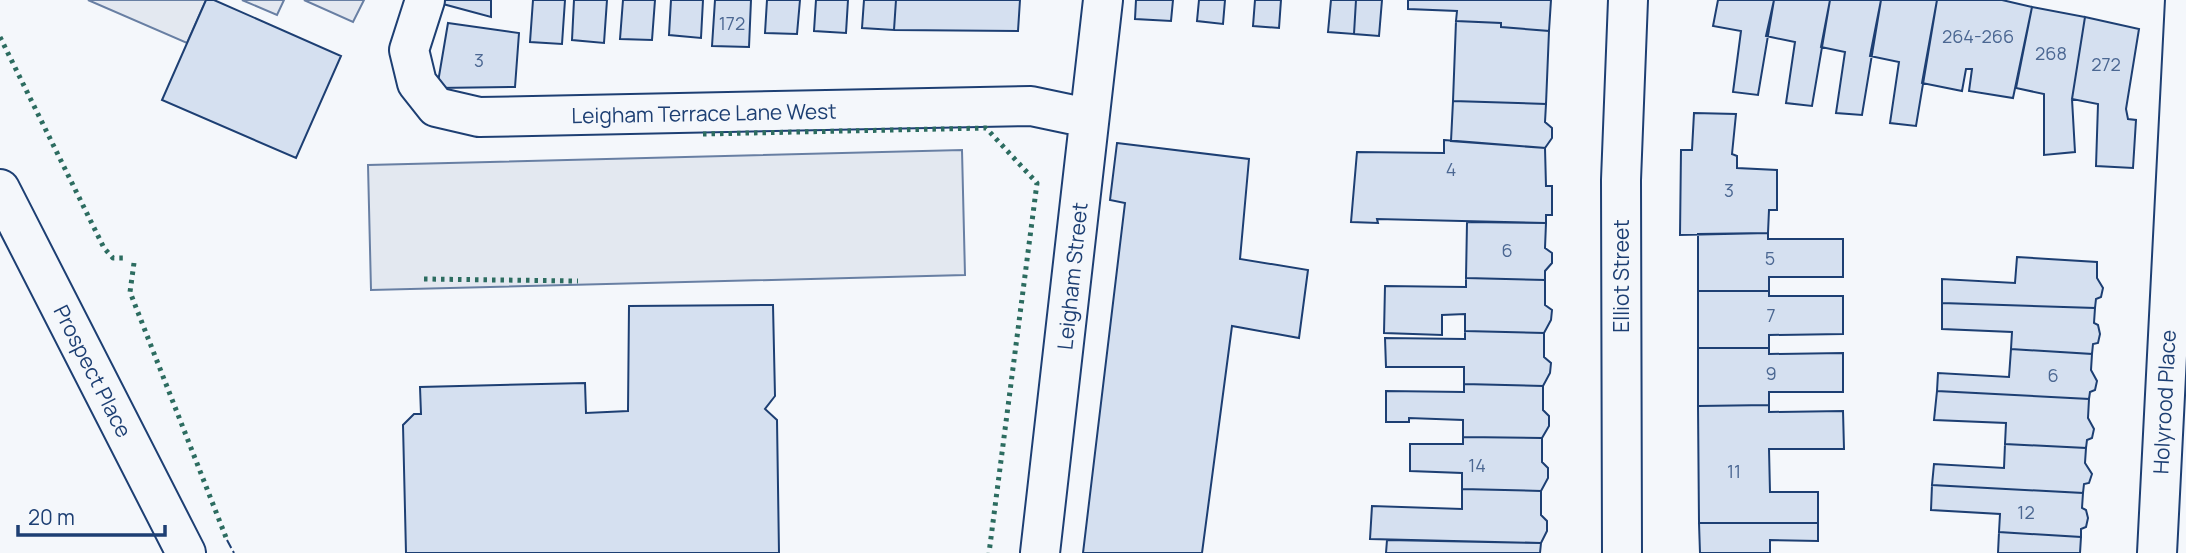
<svg xmlns="http://www.w3.org/2000/svg" width="2186" height="553" font-family="Manrope,sans-serif">
<rect width="100%" height="100%" fill="#f4f7fb"/>
<path fill="#e3e8f0" stroke="#687fa3" stroke-width="2" d="M88,0H206L187,43Z
M242,0H284L277,15Z
M304,0H364L353,22Z
M962,150L965,275L371,290L368,165Z"/>
<path fill="#d5e0f0" stroke="#1d3f73" stroke-width="2" d="M206,0H214L341,56L296,158L162,100Z
M445,0H491V17L443,4Z
M533,0H565L562,44L530,42Z
M574,0H607L604,43L572,40Z
M623,0H655L652,40L620,39Z
M671,0H703L701,38L669,35Z
M715,0H751L749,47L712,46Z
M767,0H800L797,34L765,33Z
M816,0H848L846,33L814,31Z
M864,0H896L894,30L862,28Z
M896,0H1020L1018,31L894,30Z
M1136,0H1173L1171,21L1135,19Z
M1199,0H1225L1223,24L1197,21Z
M1255,0H1281L1279,28L1253,26Z
M1331,0H1356L1354,34L1328,32Z
M1356,0H1382L1379,36L1354,34Z
M1408,0H1551L1549,31L1501,27V23L1456,21L1457,11L1408,9Z
M1718,0H1774L1758,95L1733,92L1741,31L1713,26Z
M1774,0H1830L1812,106L1786,103L1795,42L1766,36Z
M1830,0H1881L1862,115L1836,113L1845,52L1821,47Z
M1881,0H1937L1916,126L1890,123L1899,62L1870,56Z
M1937,0H2002L2032,7L2013,98L1969,91L1972,69H1966L1962,91L1922,83Z
M2032,7L2085,17L2072,99L2075,152L2044,155V94L2016,88Z
M2085,17L2139,29L2126,109L2128,119L2136,120L2133,168L2096,166L2098,104L2072,99Z
M1456,21L1501,23V27L1549,31L1546,104L1453,101Z
M448,23L519,33L515,87L437,88Z
M1453,101L1546,104L1545,122L1552,128V138L1545,148L1451,141Z
M1694,113L1736,114L1732,154L1737,156V168L1777,170V210H1769L1768,233L1680,235L1681,150H1692Z
M1444,140L1545,148L1546,186H1552V215H1546V223L1377,219L1378,223L1351,222L1357,152L1444,153Z
M1117,143L1249,159L1240,259L1308,270L1299,338L1232,326L1202,553H1083L1125,203L1110,200Z
M1467,222L1546,223L1545,248L1552,253V263L1545,271V280L1466,278Z
M1768,233V239H1843V277H1769V291H1698V234Z
M2017,257L2097,262V278L2103,288L2101,297L2096,299L2095,308L1942,303V279L2015,283Z
M1466,278L1545,280V305L1552,310L1551,320L1544,333L1465,331V314L1442,315V335L1384,333L1385,286L1466,287Z
M1698,291H1769V296H1843V334L1769,335V348H1698Z
M1942,303L2095,308L2094,323L2098,325L2100,334L2098,343L2093,344L2092,354L2011,349L2012,332L1942,329Z
M773,305L775,396L765,409L777,420L779,553H406L403,425L414,414H421L420,387L585,383L586,413L628,411L629,306Z
M1465,331L1544,333V357L1551,363L1550,373L1543,386L1464,384V367H1386L1385,338L1465,339Z
M1698,348H1769V354L1843,353V392H1769V405L1698,406Z
M2011,349L2092,354L2091,370L2097,381L2095,390L2090,392L2089,399L1937,391L1938,373L2009,377Z
M1464,384L1543,386V410L1549,416V426L1542,438L1463,437V420L1409,418V422H1386V391L1464,392Z
M1937,391L2089,399L2088,418L2094,429L2092,438L2087,440L2086,448L2005,444L2006,423L1934,420Z
M1769,405V412L1843,411L1844,449H1769L1770,492H1818V523H1699L1698,406Z
M1463,437L1542,438V462L1548,468V478L1541,491L1462,489V473L1410,471V444H1463Z
M2005,444L2086,448L2085,463L2092,474L2089,483L2084,484L2083,493L1932,485L1934,464L2004,468Z
M1932,485L2083,493L2082,508L2086,510L2088,518L2086,527L2081,529V537L1999,532L2000,514L1931,510Z
M1462,489L1541,491V515L1547,521V531L1541,543L1370,539L1372,506L1462,509Z
M1699,523H1818V541L1770,540V553H1700Z
M1999,532L2081,537L2080,553H1998Z
M1387,540L1541,543L1540,553H1386Z"/>
<g fill="none" stroke-linecap="round" stroke-linejoin="round">
<g stroke="#1d3f73" stroke-width="42">
<path id="minor" d="M425,0L409,50L417,83L436,107L479,117L1031,106L1088,118
M0,189L186,553
M1040,553L1103,0
M1622,553L1621,180L1628,0
M2157,553L2185,0"/>
</g>
<use href="#minor" stroke="#f4f7fb" stroke-width="38"/>
<path stroke="#2c6c60" stroke-width="5" stroke-dasharray="3.5 5" stroke-linecap="butt" d="M0,37L104,248L113,258H123
M703,134L986,128L1037,183L989,553
M134,263L130,292L227,540
M424,279L578,281"/>
<path stroke="#1d3f73" stroke-width="2" stroke-dasharray="9 3.5" stroke-linecap="butt" d="M227,540L234,553"/>
</g>
<g text-anchor="middle" dominant-baseline="central" stroke-width="5" stroke-linejoin="round" paint-order="stroke">
<g font-size="18" fill="#4b6792">
<text x="732" y="23">172</text>
<text x="1978" y="36">264-266</text>
<text x="2051" y="53">268</text>
<text x="479" y="60">3</text>
<text x="2106" y="64">272</text>
<text x="1451" y="169">4</text>
<text x="1729" y="190">3</text>
<text x="1507" y="250">6</text>
<text x="1770" y="258">5</text>
<text x="1771" y="315">7</text>
<text x="1771" y="373">9</text>
<text x="2053" y="375">6</text>
<text x="1477" y="465">14</text>
<text x="1734" y="471">11</text>
<text x="2026" y="512">12</text>
</g>
<g font-size="21" fill="#1d3f73" stroke="#f4f7fb">
<text transform="translate(704 113) rotate(-1)">Leigham Terrace Lane West</text>
<text transform="translate(1072 276) rotate(-84)">Leigham Street</text>
<text transform="translate(1621 276) rotate(-90)">Elliot Street</text>
<text transform="translate(93 371) rotate(63)">Prospect Place</text>
<text transform="translate(2164 402) rotate(-87)">Holyrood Place</text>
</g>
</g>
<path d="M18 525v10h147v-10" fill="none" stroke="#1d3f73" stroke-width="3.5"/>
<text x="28" y="525" font-size="21" fill="#1d3f73" stroke="#f4f7fb" stroke-width="5" paint-order="stroke">20 m</text>
</svg>
